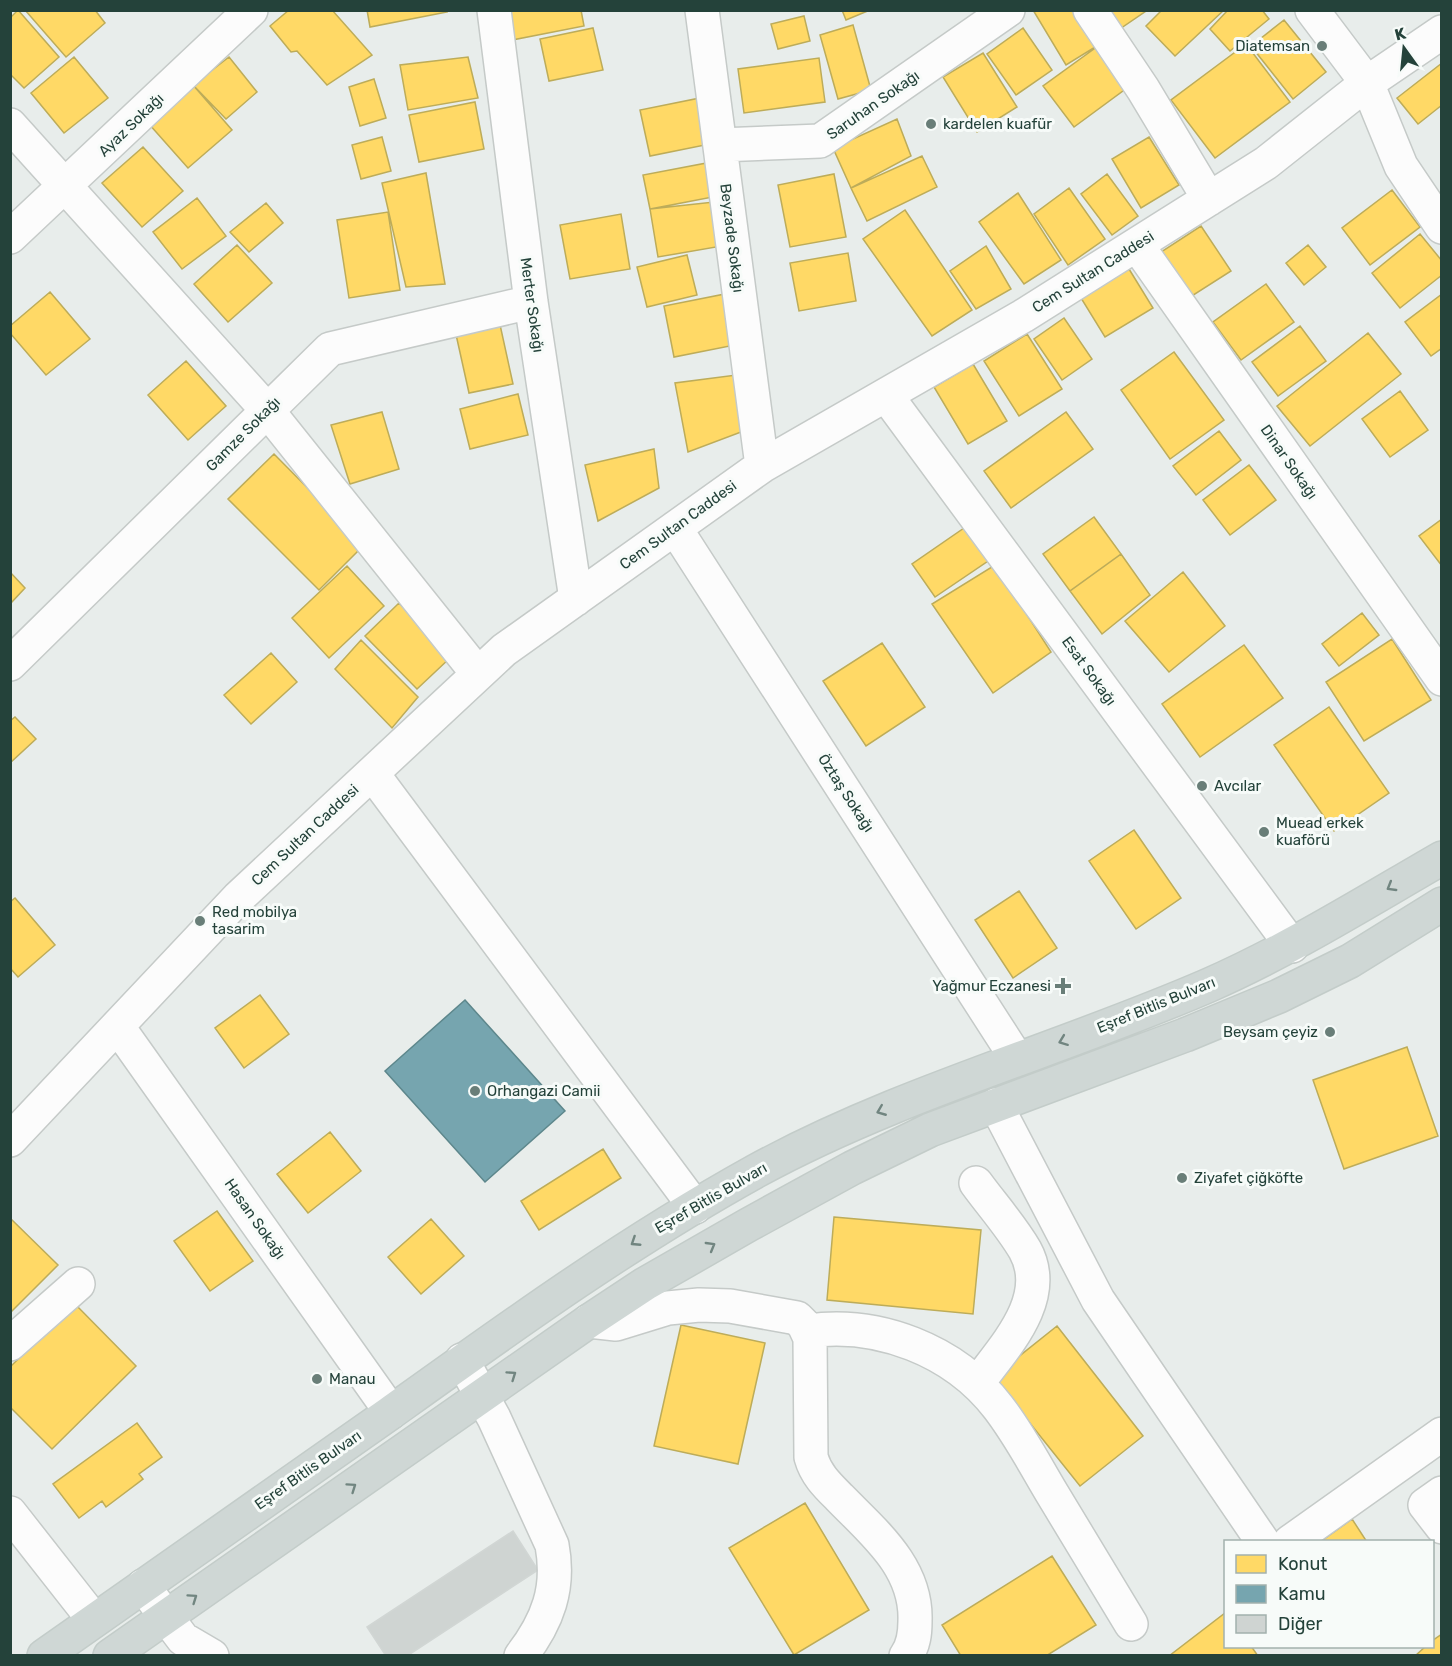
<svg xmlns="http://www.w3.org/2000/svg" width="1452" height="1666" font-family="Rubik,sans-serif">
<rect width="100%" height="100%" fill="#e8edeb"/>
<path fill="#ffd966" stroke="#bdac59" stroke-width="1.5" d="M18,10L59,57L24,88L10,74V18Z
M25,10H95L105,23L66,57Z
M289,10H332L372,55L327,85L297,51L291,52L270,26Z
M367,10H446L447,12L370,27Z
M507,10H581L584,26L512,40Z
M842,10H870L846,20Z
M1033,10H1086L1105,41L1066,65Z
M1095,10H1146V11L1111,35Z
M1162,10H1224L1175,56L1146,26Z
M1228,10H1262L1269,19L1230,51L1210,29Z
M804,16L810,41L778,49L771,24Z
M1284,20L1326,72L1293,99L1251,46Z
M853,25L871,90L838,99L820,35Z
M593,28L603,70L549,81L540,39Z
M1023,28L1052,70L1016,95L987,54Z
M1105,41L1135,82L1074,127L1043,86Z
M1246,44L1290,102L1215,158L1171,100Z
M983,53L1017,107L977,132L943,77Z
M74,57L108,98L64,133L31,93Z
M229,57L257,92L226,119L193,85Z
M468,57L478,98L408,110L400,65Z
M819,58L825,102L744,113L738,69Z
M1442,63V105L1418,124L1397,98Z
M374,79L386,118L360,126L349,87Z
M193,85L232,130L188,168L149,124Z
M700,98L710,144L650,156L640,110Z
M475,102L484,149L419,162L409,115Z
M897,119L911,156L851,188L833,148Z
M382,137L391,171L361,179L352,145Z
M1149,137L1179,185L1141,208L1112,159Z
M143,147L183,191L142,227L102,183Z
M922,156L937,187L867,221L851,188Z
M712,162L718,196L650,209L643,175Z
M426,173L445,284L406,287L382,183Z
M834,174L846,237L790,247L778,185Z
M1107,174L1138,216L1112,235L1081,194Z
M1069,188L1105,239L1068,265L1034,214Z
M1392,190L1420,227L1370,265L1342,228Z
M1018,193L1061,260L1024,284L979,222Z
M197,198L226,236L182,269L153,232Z
M714,202L722,246L658,257L650,209Z
M266,203L283,223L249,252L230,232Z
M905,210L972,310L932,336L863,239Z
M388,212L400,290L349,298L337,220Z
M621,214L630,269L570,279L560,225Z
M1201,226L1231,271L1184,301L1155,256Z
M1420,234L1442,261V275L1400,308L1372,273Z
M237,245L272,283L228,322L194,284Z
M1308,245L1326,267L1304,285L1286,263Z
M986,246L1011,289L976,309L950,271Z
M848,253L856,301L799,311L790,263Z
M687,255L697,295L647,307L637,267Z
M1129,269L1153,308L1105,337L1081,298Z
M1266,284L1294,322L1241,360L1213,322Z
M50,292L90,339L46,375L10,333V326Z
M725,294L735,345L674,357L664,306Z
M1442,294V348L1431,356L1405,322Z
M497,311L513,384L469,393L453,321Z
M1064,318L1092,359L1062,380L1034,339Z
M1300,326L1326,361L1278,396L1252,362Z
M1368,333L1401,374L1310,446L1277,406Z
M1027,334L1062,389L1019,416L984,361Z
M1174,352L1224,420L1170,459L1121,390Z
M186,361L226,406L188,440L148,395Z
M973,364L1007,421L968,444L934,387Z
M744,374L749,429L688,452L675,383Z
M1400,391L1428,430L1390,457L1362,419Z
M518,394L528,435L470,449L460,409Z
M382,412L399,469L350,484L331,425Z
M1066,412L1093,449L1011,508L984,471Z
M1219,431L1241,460L1196,495L1173,466Z
M654,449L659,488L598,521L585,465Z
M274,454L364,545L319,590L228,499Z
M1249,465L1276,500L1230,535L1203,500Z
M1094,517L1121,554L1070,591L1043,554Z
M1442,519V566L1419,536Z
M967,526L991,559L935,597L912,564Z
M1121,554L1150,595L1102,634L1070,591Z
M995,565L1051,652L993,693L932,604Z
M347,566L384,606L329,658L292,618Z
M10,572L25,588L10,604Z
M1183,572L1225,626L1169,672L1125,621Z
M399,603L451,657L417,689L365,636Z
M1362,613L1379,635L1339,666L1322,644Z
M1392,639L1431,700L1364,741L1326,682Z
M361,640L418,697L392,728L335,669Z
M882,643L925,707L866,746L823,681Z
M1244,645L1283,698L1200,757L1162,704Z
M271,653L297,682L251,724L224,695Z
M1329,707L1389,793L1334,831L1274,745Z
M15,717L36,739L10,763V721Z
M1134,830L1181,898L1136,929L1089,861Z
M1019,891L1057,948L1013,978L975,920Z
M15,898L55,945L18,977L10,968V902Z
M260,995L289,1034L244,1068L215,1028Z
M1407,1047L1438,1136L1344,1169L1313,1080Z
M330,1132L361,1171L308,1213L277,1174Z
M603,1149L621,1178L539,1230L521,1201Z
M217,1211L253,1261L210,1291L174,1241Z
M834,1217L981,1230L973,1314L827,1300Z
M10,1218L58,1265L10,1313Z
M431,1219L464,1256L421,1294L388,1257Z
M75,1304L136,1366L52,1449L10,1407V1367Z
M681,1325L765,1343L738,1464L654,1446Z
M1057,1326L1143,1436L1080,1486L993,1377Z
M137,1423L162,1457L139,1474L143,1479L106,1507L102,1501L79,1518L53,1484Z
M805,1503L869,1610L794,1655L729,1548Z
M1352,1519L1367,1542H1320Z
M1052,1556L1096,1625L1046,1656H961L942,1625Z
M1225,1613L1226,1646H1251L1258,1656H1169Z
M1442,1634V1656H1415L1426,1646H1432V1641Z"/>
<path fill="#76a5af" stroke="#5d878c" stroke-width="1.5" d="M465,1000L565,1111L485,1182L385,1071Z"/>
<path fill="#cfd4d2" stroke="#d1d6d4" stroke-width="1.5" d="M513,1531L538,1570L407,1656H386L367,1627Z"/>
<g fill="none" stroke-linecap="round" stroke-linejoin="round">
<g stroke="#c5cac8" stroke-width="36">
<path id="minor" d="M494,10L531,302L576,599
M702,10L762,466
M1090,10L1143,89L1209,199
M1312,10L1367,83L1401,166L1442,227
M10,125L267,410L478,674
M720,145L820,141L1008,10
M10,237L251,10
M1137,245L1442,679
M886,395L1292,946
M675,528L1017,1059
M10,664L330,349L531,302
M372,773L695,1207
M118,1027L391,1412
M996,1105L1098,1300L1263,1542
M10,1140L238,898L504,650L762,466L1023,316L1266,163L1367,83L1442,32
M976,1183C992,1205 1011,1226 1025,1250C1052,1299 1003,1348 977,1384
M589,1321L616,1324L668,1308L699,1305L730,1306L797,1318L804,1325L810,1338L811,1457C816,1475 828,1486 840,1498C874,1533 917,1567 915,1621C915,1633 914,1645 906,1656
M808,1331C878,1321 954,1350 998,1407C1019,1434 1035,1465 1053,1495C1079,1538 1105,1581 1131,1624
M10,1344L78,1284
M462,1360L494,1418L552,1545C560,1588 548,1621 521,1656
M1442,1493L1425,1505L1442,1527
M10,1513L94,1620
M1290,1542L1442,1434
M143,1586L183,1639L212,1656"/>
</g>
<g stroke="#c3ccc9" stroke-width="36">
<path id="major" d="M44,1656C159,1574 275,1494 390,1413C510,1327 626,1243 756,1171C899,1093 1057,1051 1207,986C1289,950 1364,903 1442,858
M110,1656L589,1321L645,1284L748,1225L852,1168L930,1130L1185,1035L1279,996L1350,961L1442,904"/>
</g>
<use href="#minor" stroke="#fcfcfc" stroke-width="33"/>
<use href="#major" stroke="#cfd7d5" stroke-width="33"/>
</g>
<defs><path id="oneway-chevron" d="M-2-3.5L2.5 0L-2 3.5" fill="none" stroke-width="1.6" stroke-linecap="round" stroke-linejoin="round" transform="scale(1.5)"/></defs>
<g stroke="#718580">
<use href="#oneway-chevron" transform="translate(1391 887) rotate(149)"/>
<use href="#oneway-chevron" transform="translate(1063 1041) rotate(159)"/>
<use href="#oneway-chevron" transform="translate(881 1111) rotate(158)"/>
<use href="#oneway-chevron" transform="translate(635 1242) rotate(147)"/>
<use href="#oneway-chevron" transform="translate(711 1246) rotate(-30)"/>
<use href="#oneway-chevron" transform="translate(512 1375) rotate(-35)"/>
<use href="#oneway-chevron" transform="translate(352 1487) rotate(-35)"/>
<use href="#oneway-chevron" transform="translate(193 1598) rotate(-35)"/>
</g>
<g fill="#697e78" stroke="#f7fbf9" stroke-width="2">
<circle cx="1322" cy="46" r="6"/>
<circle cx="931" cy="124" r="6"/>
<circle cx="1202" cy="786" r="6"/>
<circle cx="1264" cy="832" r="6"/>
<circle cx="200" cy="921" r="6"/>
<path d="M1060 977h6v6h6v6h-6v6h-6v-6h-6v-6h6z"/>
<circle cx="1330" cy="1032" r="6"/>
<circle cx="475" cy="1091" r="6"/>
<circle cx="1182" cy="1178" r="6"/>
<circle cx="317" cy="1379" r="6"/>
</g>
<g text-anchor="middle" dominant-baseline="central" stroke-width="6" stroke-linejoin="round" paint-order="stroke">
<g font-size="15" fill="#24423a" stroke="#f7fbf9" text-anchor="start">
<text x="1310" y="46" text-anchor="end">Diatemsan</text>
<text x="943" y="124">kardelen kuafür</text>
<text x="1214" y="786">Avcılar</text>
<text x="1276" y="823">Muead erkek<tspan x="1276" dy="17">kuaförü</tspan></text>
<text x="212" y="912">Red mobilya<tspan x="212" dy="17">tasarim</tspan></text>
<text x="1051" y="986" text-anchor="end">Yağmur Eczanesi</text>
<text x="1318" y="1032" text-anchor="end">Beysam çeyiz</text>
<text x="487" y="1091">Orhangazi Camii</text>
<text x="1194" y="1178">Ziyafet çiğköfte</text>
<text x="329" y="1379">Manau</text>
</g>
<g font-size="15" fill="#24423a" stroke="#f7fbf9">
<text transform="translate(873 105) rotate(-35)">Saruhan Sokağı</text>
<text transform="translate(131 125) rotate(-44)">Ayaz Sokağı</text>
<text transform="translate(732 238) rotate(83)">Beyzade Sokağı</text>
<text transform="translate(1093 272) rotate(-32)">Cem Sultan Caddesi</text>
<text transform="translate(532 305) rotate(82)">Merter Sokağı</text>
<text transform="translate(243 434) rotate(-45)">Gamze Sokağı</text>
<text transform="translate(1289 462) rotate(55)">Dinar Sokağı</text>
<text transform="translate(678 525) rotate(-36)">Cem Sultan Caddesi</text>
<text transform="translate(1089 671) rotate(54)">Esat Sokağı</text>
<text transform="translate(846 793) rotate(57)">Öztaş Sokağı</text>
<text transform="translate(305 835) rotate(-43)">Cem Sultan Caddesi</text>
<text transform="translate(1156 1005) rotate(-22)">Eşref Bitlis Bulvarı</text>
<text transform="translate(711 1198) rotate(-30)">Eşref Bitlis Bulvarı</text>
<text transform="translate(255 1219) rotate(55)">Hasan Sokağı</text>
<text transform="translate(308 1470) rotate(-35)">Eşref Bitlis Bulvarı</text>
</g>
</g>
<rect width="1452" height="1666" fill="none" stroke="#24423a" stroke-width="24"/>
<rect x="1224" y="1540" width="210" height="108" fill="#f7fbf9" stroke="#a3b1ad" stroke-width="1.5"/>
<rect x="1236" y="1555" width="30" height="18" fill="#ffd966" stroke="#a3b1ad" stroke-width="1.5"/>
<text x="1278" y="1570" font-size="18" fill="#24423a">Konut</text>
<rect x="1236" y="1585" width="30" height="18" fill="#76a5af" stroke="#a3b1ad" stroke-width="1.5"/>
<text x="1278" y="1600" font-size="18" fill="#24423a">Kamu</text>
<rect x="1236" y="1615" width="30" height="18" fill="#cfd4d2" stroke="#a3b1ad" stroke-width="1.5"/>
<text x="1278" y="1630" font-size="18" fill="#24423a">Diğer</text>
<g transform="translate(1404 48) rotate(345)" stroke="#f7fbf9" stroke-width="4.5" paint-order="stroke">
<path d="M0-4.5L10 22L0 15L-10 22Z" fill="#24423a"/>
<text y="-9" font-size="16" font-weight="bold" text-anchor="middle" fill="#24423a">K</text>
</g>
</svg>
